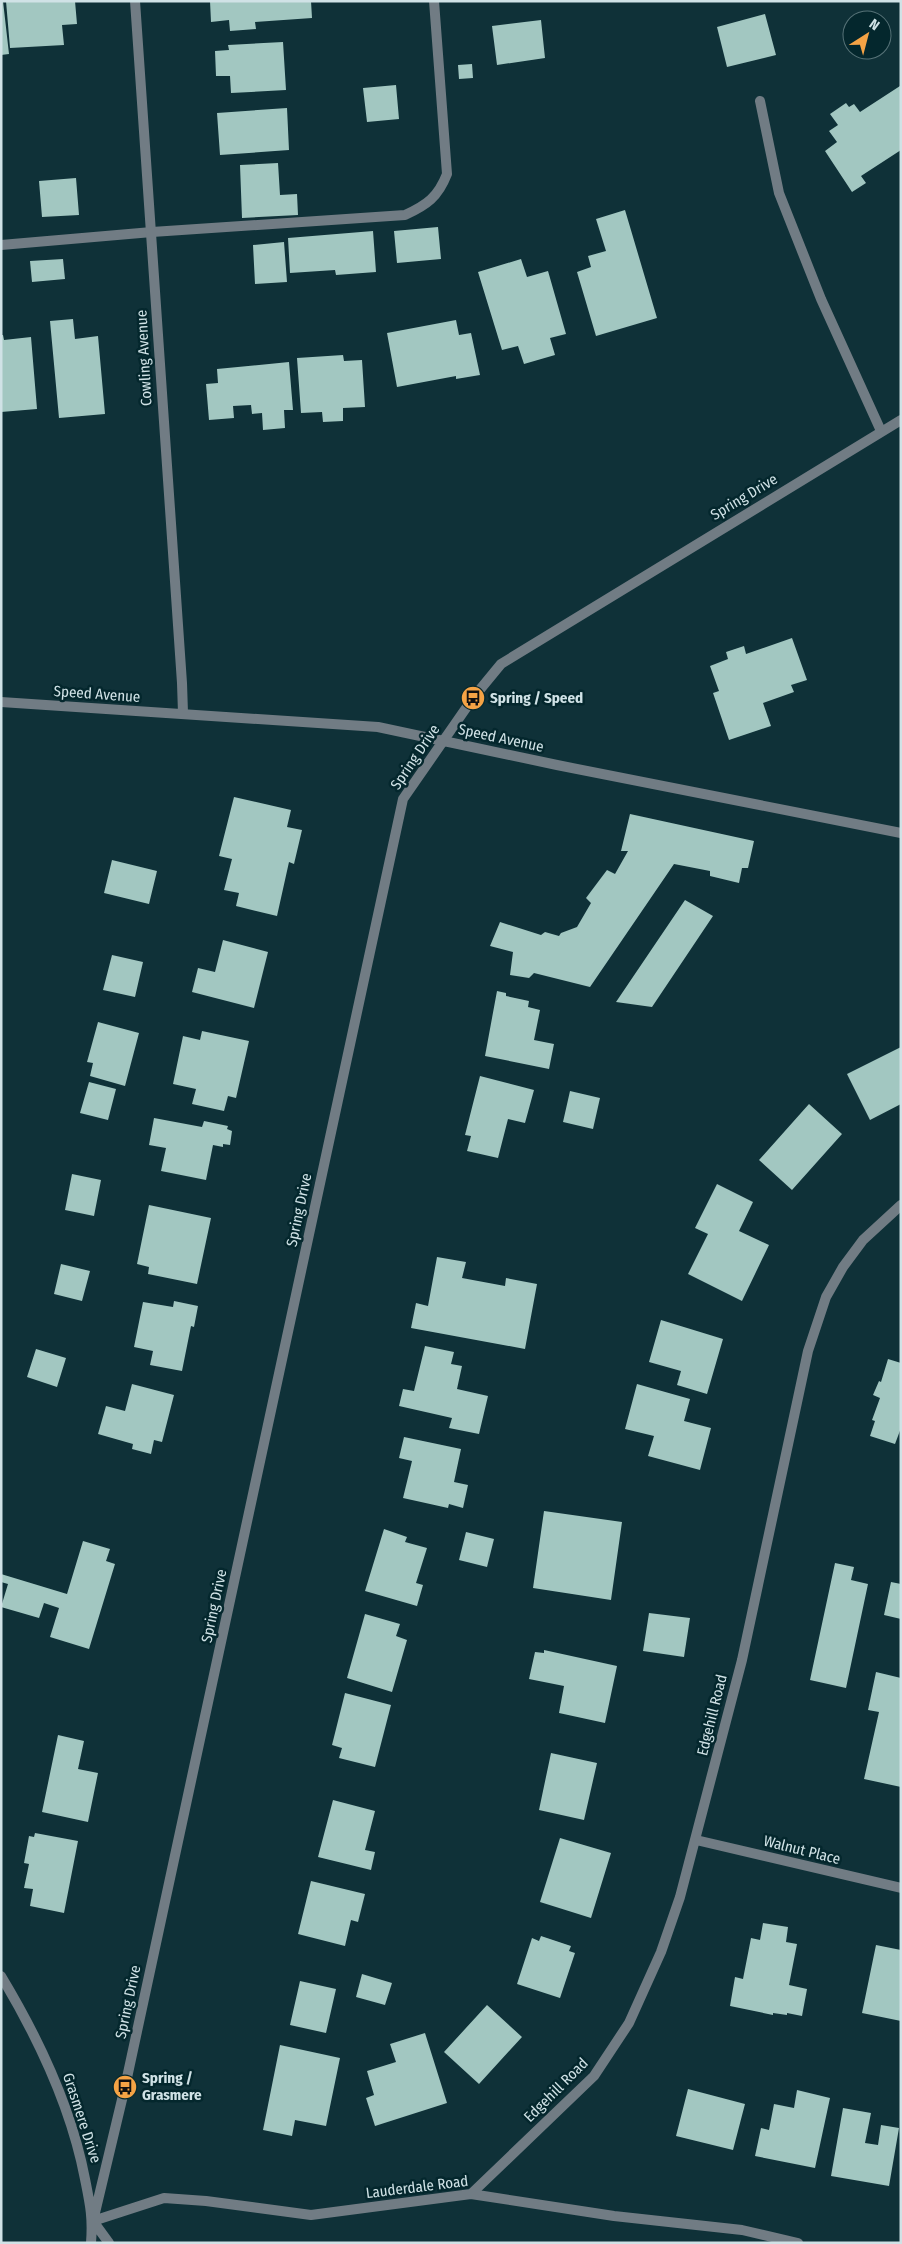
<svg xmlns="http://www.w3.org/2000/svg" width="902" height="2244" font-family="'Fira Sans Condensed',sans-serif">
<rect width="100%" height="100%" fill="#0f3138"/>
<path fill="#a2c7c1" d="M1,1H3L9,54L1,55Z
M6,1H75L77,24L62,25L64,45L10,48Z
M210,1H311L312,18L255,22L256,29L230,31L229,20L211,22Z
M765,14L776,55L727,67L717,27Z
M541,20L545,58L497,65L492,26Z
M283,42L286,90L231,93L230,76H216L215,51L229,50L228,45Z
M472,64L473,78L459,79L458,65Z
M396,85L399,119L367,122L363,88Z
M900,86L901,150L861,176L866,183L852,192L825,151L837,142L829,131L838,125L830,114L846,103L849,107L854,104L860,112Z
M287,108L289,150L220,155L217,113Z
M278,163L280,195L297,194L298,215L242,218L240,165Z
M76,178L79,215L42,217L39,181Z
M625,210L657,318L596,336L577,272L591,267L588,256L606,251L596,219Z
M438,227L441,259L397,263L394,231Z
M373,231L376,272L336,275L335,270L290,273L288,238Z
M284,242L287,282L255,284L253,245Z
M63,259L65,279L32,282L30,261Z
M521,259L527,277L548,271L566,334L550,338L555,355L524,364L518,346L502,350L478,272Z
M73,319L75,339L98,336L105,414L59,418L50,321Z
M456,320L459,335L471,333L480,375L456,379V376L397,387L387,333Z
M1,335H3L4,340L31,337L37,409L1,412Z
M343,355L344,361L362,360L365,407L343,408V421L323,422L322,412L301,413L297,358Z
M289,362L293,410H284L285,428L263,430L262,413L252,414L251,405L233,406L234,418L209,420L206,384L218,383L217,369Z
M792,638L807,680L791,685L794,692L763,703L771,726L729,740L713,693L719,691L710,666L728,659L726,652L744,646L746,654Z
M234,797L291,810L287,827L302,830L294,864L289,862L277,916L236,906L239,893L224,890L232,859L219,856Z
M630,814L754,841L748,868H742L739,883L710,876V871L674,864L590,987L534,973L529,978L510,975L513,952L490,946L500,922L541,935L545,932L559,936L561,933L577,927L591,903L586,898L607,870L615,874L628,851H621Z
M112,860L157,871L149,904L104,893Z
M685,900L713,916L652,1007L616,1002Z
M223,940L268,952L254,1008L192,992L198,968L215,972Z
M112,955L143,962L135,997L103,990Z
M497,991L506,993V996L529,1001L528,1007L540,1010L534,1040L554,1044L549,1069L485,1056Z
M98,1022L139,1033L125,1086L90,1076L93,1063L87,1062Z
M202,1031L249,1041L236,1098L228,1096L224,1111L192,1104L196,1089L173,1084L183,1036L200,1040Z
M901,1047V1104L870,1120L847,1074Z
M480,1076L534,1090L525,1123L508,1119L498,1158L467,1151L471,1136L465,1135Z
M89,1082L116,1089L108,1120L80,1113Z
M570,1091L600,1098L593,1129L563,1122Z
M809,1104L842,1134L792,1190L759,1160Z
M154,1118L202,1127L204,1121L228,1126L227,1129L232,1131L230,1145L223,1144V1147L213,1145L206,1180L161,1171L166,1148L149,1145Z
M72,1174L101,1180L94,1216L65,1210Z
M717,1184L753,1202L739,1231L769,1245L742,1301L688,1274L708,1234L695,1228Z
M149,1205L211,1218L197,1284L148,1274L149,1267L137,1264Z
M437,1257L466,1262L462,1278L505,1286L506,1278L537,1284L525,1349L411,1328L416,1303L428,1306Z
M61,1264L90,1271L82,1301L54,1294Z
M174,1301L198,1306L194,1327L191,1326L182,1371L150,1365L153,1351L134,1347L143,1302L173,1307Z
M661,1320L723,1339L707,1394L677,1385L681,1371L649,1362Z
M425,1346L454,1352L451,1364L462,1366L457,1389L488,1396L479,1434L449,1428L452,1418L399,1406L403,1389L414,1391Z
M36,1349L66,1358L57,1387L27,1377Z
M888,1359L901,1363V1428L895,1444L870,1436L875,1421L872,1420L880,1398L873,1395L879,1381L881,1382Z
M132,1384L174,1395L162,1442L154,1440L151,1454L132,1449L133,1444L98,1434L106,1406L125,1411Z
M637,1384L690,1399L684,1421L711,1428L700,1470L648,1456L654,1436L625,1429Z
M404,1437L461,1449L454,1482L468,1485L463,1508L449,1504L448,1508L403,1498L412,1461L399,1458Z
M544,1511L622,1522L611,1600L533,1588Z
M384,1529L407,1537L405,1542L427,1548L416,1583L423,1585L417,1606L365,1591Z
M466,1532L494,1539L487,1567L459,1560Z
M83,1541L110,1549L106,1561L115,1564L89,1649L50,1637L59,1608L44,1603L39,1618L1,1607L8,1584L1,1582V1574L67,1594Z
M835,1563L854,1567L851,1580L868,1584L846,1688L810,1680Z
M891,1582L901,1584V1619L884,1615Z
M649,1613L690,1618L684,1657L643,1651Z
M365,1614L400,1624L396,1636L407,1640L392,1692L347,1678Z
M544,1650L617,1666L605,1723L559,1713L564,1686L529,1679L535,1652L544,1653Z
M876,1672L901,1678V1787L864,1779L879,1712L868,1710Z
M345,1693L391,1705L375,1767L339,1758L342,1748L332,1745Z
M58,1735L84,1741L78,1769L98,1773L88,1822L42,1812Z
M551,1753L597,1763L584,1820L539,1810Z
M333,1800L375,1811L365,1850L375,1852L371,1870L318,1857Z
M35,1833L78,1841L64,1913L30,1906L33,1889L24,1888L29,1864L24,1863L29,1836L34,1837Z
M560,1838L611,1853L591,1918L540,1902Z
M311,1881L365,1894L358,1922L351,1920L345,1946L298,1934Z
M763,1923L788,1927L786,1942L797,1944L789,1985L807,1989L802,2016L787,2013V2015L773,2013V2015L730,2006L735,1977L743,1979L751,1938L760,1940Z
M541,1936L571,1946L569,1951L575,1953L560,1998L517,1984L532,1938L539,1941Z
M876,1945L901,1950V2021L862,2013Z
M362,1974L392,1983L385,2005L356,1997Z
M300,1981L336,1989L326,2033L290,2025Z
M487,2005L522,2037L479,2084L444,2052Z
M425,2033L447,2103L375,2126L366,2098L374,2095L367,2071L396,2062L390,2044Z
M280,2045L340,2058L326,2126L295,2120L292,2136L263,2130Z
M688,2089L745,2104L733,2150L676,2136Z
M797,2090L830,2098L815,2168L755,2156L761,2128L769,2130L774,2104L794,2108Z
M843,2108L871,2113L865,2143L878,2145L881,2125L899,2128L889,2186L831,2176Z"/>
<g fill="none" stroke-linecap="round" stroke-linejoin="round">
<path stroke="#717c84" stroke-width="10" d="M760,101L779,193L821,299L881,431
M1,245L152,232"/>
<path stroke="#717c84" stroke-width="10" d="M135,1C152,228 165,456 182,683L183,713
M152,232L405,215C427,205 438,197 447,174L434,1
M1,702L378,727L557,765L901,833
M696,1840L901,1888
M1,1976C39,2039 71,2106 85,2179C90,2204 93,2217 91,2243
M471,2194L594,2076L629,2023L661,1952L680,1897L742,1660L808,1351L826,1297L843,1267L863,1240L901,1205
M93,2221L164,2198L206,2201L311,2215L471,2194L614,2216L742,2230L798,2243
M109,2243L93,2221L125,2087L403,799L473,698L501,664L901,420"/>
</g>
<defs>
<g id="bus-disc" transform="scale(1.25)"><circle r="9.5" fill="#f5a345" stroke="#04272d"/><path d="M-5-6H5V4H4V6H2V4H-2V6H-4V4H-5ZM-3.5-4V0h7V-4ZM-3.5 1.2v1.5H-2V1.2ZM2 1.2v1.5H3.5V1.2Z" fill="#111"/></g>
</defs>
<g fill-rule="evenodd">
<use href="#bus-disc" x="473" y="698"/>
<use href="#bus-disc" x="125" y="2087"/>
</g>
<g text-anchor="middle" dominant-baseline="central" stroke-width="5" stroke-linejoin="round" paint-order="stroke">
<g font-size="15" fill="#d0e2e6" stroke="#04272d">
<text transform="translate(144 358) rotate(-93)">Cowling Avenue</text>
<text transform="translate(744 497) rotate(-31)">Spring Drive</text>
<text transform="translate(97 694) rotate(4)">Speed Avenue</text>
<text transform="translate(501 738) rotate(12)">Speed Avenue</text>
<text transform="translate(415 757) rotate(-56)">Spring Drive</text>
<text transform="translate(299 1210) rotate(-78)">Spring Drive</text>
<text transform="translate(214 1606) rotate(-78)">Spring Drive</text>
<text transform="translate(712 1715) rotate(-76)">Edgehill Road</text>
<text transform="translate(802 1850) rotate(14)">Walnut Place</text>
<text transform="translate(128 2002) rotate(-78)">Spring Drive</text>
<text transform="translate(556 2090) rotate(-45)">Edgehill Road</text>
<text transform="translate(82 2118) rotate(72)">Grasmere Drive</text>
<text transform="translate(417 2187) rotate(-7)">Lauderdale Road</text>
</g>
<g font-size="15" font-weight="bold" fill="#d0e2e6" stroke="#04272d" text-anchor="start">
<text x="490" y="698">Spring / Speed</text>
<text x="142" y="2078">Spring /<tspan x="142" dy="17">Grasmere</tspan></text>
</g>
</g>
<rect width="902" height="2244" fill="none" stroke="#d0e2e6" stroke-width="5"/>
<g transform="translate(867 35) rotate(36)"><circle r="24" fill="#04272d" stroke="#567277"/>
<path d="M0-4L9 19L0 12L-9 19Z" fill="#f5a345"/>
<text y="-8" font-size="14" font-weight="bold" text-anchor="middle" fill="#d0e2e6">N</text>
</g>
</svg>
